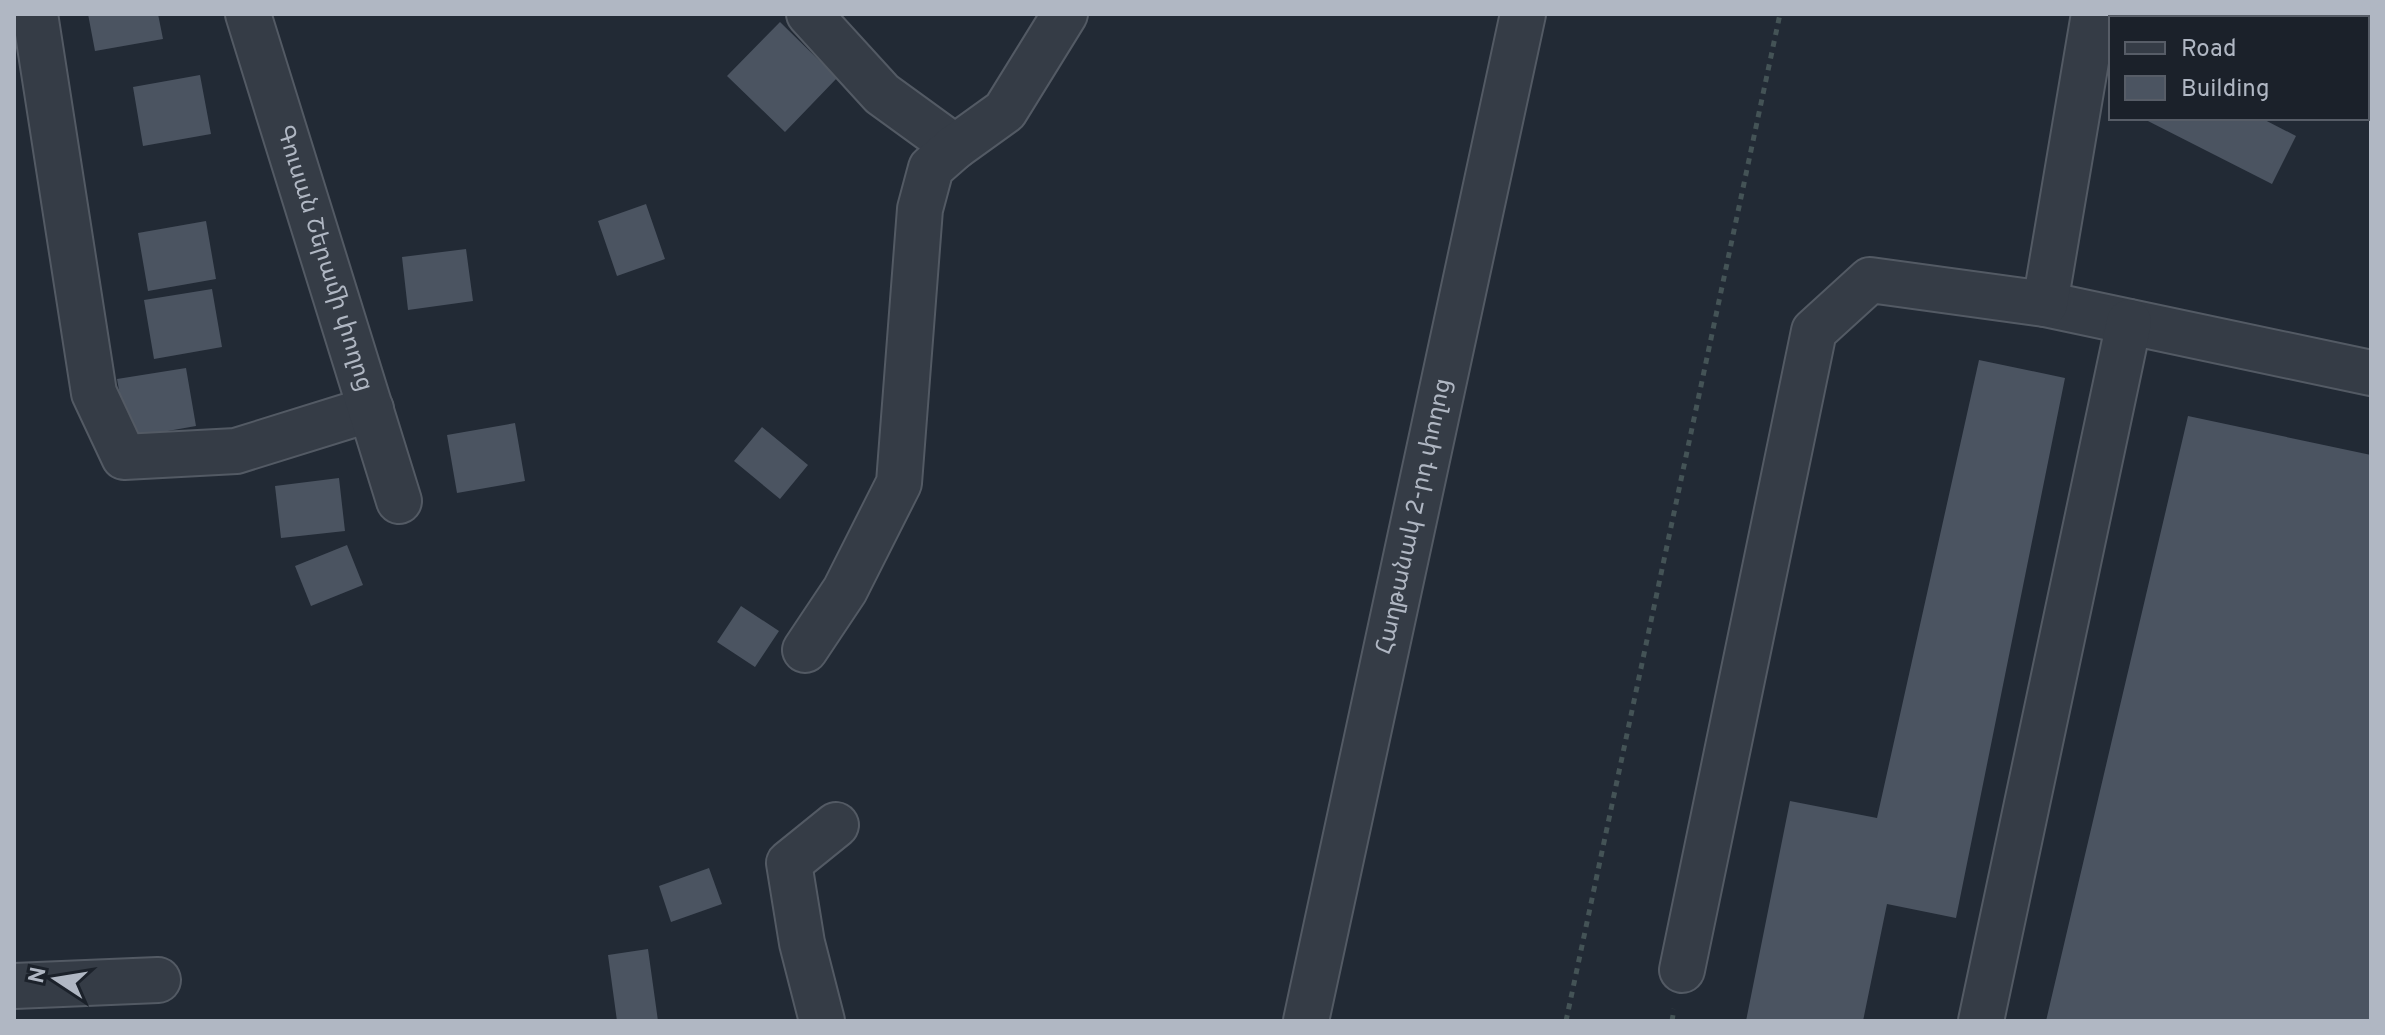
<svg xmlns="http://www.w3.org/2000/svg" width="2385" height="1035" font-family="Overpass,'Noto Sans Armenian',sans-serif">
<rect width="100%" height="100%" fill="#222a35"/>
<path fill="#4b5461" d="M88,14H158L163,39L95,51Z
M2149,14H2191L2188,18H2153Z
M2288,14H2371V38L2367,43V18H2285Z
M780,22L837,78L785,132L727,76Z
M200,75L211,134L143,146L133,87Z
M2142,118H2261L2296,136L2272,184Z
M646,204L665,259L617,276L598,221Z
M206,221L216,279L148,291L138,233Z
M466,249L473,301L408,310L402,257Z
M212,289L222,347L154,359L144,300Z
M1979,360L2065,378L1956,918L1887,904L1863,1021H1746L1790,801L1877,818Z
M186,368L196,426L128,438L117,379Z
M2188,416L2371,455V1021H2046Z
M515,423L525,481L457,493L447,435Z
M762,427L808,465L780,499L734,461Z
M339,478L345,531L281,538L275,486Z
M347,545L363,585L311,606L295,566Z
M741,606L779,631L755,667L717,642Z
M709,868L722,904L671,922L659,886Z
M648,949L658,1021H617L608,955Z"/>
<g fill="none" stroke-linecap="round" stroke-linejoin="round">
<g stroke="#535a64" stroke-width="48">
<g id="minor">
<path d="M35,14L94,393L124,457L236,451L371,409"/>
<path id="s1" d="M248,14L399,501"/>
<path d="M809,14L882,94L955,147"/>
<path d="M2045,304L2371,373"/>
<path d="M805,650L845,590L899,483L920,209L931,168L955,147L1005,111L1065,14"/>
<path d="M1682,970L1814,331L1870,280L2045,304L2094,14"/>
<path d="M14,986L158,980"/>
<path d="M822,1021L802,943L789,863L836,825"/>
<path id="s2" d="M1306,1021L1523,14"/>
<path d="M1981,1021L2129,322"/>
</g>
</g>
<path stroke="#445356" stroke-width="5" stroke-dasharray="6 6" stroke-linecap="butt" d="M1566,1021L1780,14
M1672,1021L1674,1009"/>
<use href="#minor" stroke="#353c46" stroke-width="44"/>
</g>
<g text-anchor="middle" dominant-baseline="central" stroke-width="6" stroke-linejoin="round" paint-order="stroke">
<g font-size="24" fill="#b0b7c3" stroke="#1b212a">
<text stroke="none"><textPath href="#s1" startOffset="256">Գուսան Շերամի փողոց</textPath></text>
<text stroke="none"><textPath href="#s2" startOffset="516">Հաղթանակ 2-րդ փողոց</textPath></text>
</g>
</g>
<rect width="2385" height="1035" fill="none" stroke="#b0b7c3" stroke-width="32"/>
<rect x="2109" y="16" width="260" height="104" fill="#1b212a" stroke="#575d67" stroke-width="2"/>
<rect x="2125" y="42" width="40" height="12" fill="#353c46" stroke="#575d67" stroke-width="2"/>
<text x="2181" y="56" font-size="24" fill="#b0b7c3">Road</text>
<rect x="2125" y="76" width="40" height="24" fill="#4b5461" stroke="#575d67" stroke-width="2"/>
<text x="2181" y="96" font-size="24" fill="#b0b7c3">Building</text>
<g transform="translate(56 979) rotate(282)" stroke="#1b212a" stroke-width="6" paint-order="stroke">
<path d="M0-6L14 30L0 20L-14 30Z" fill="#b0b7c3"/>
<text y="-12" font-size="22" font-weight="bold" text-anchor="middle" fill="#b0b7c3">N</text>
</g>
</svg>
